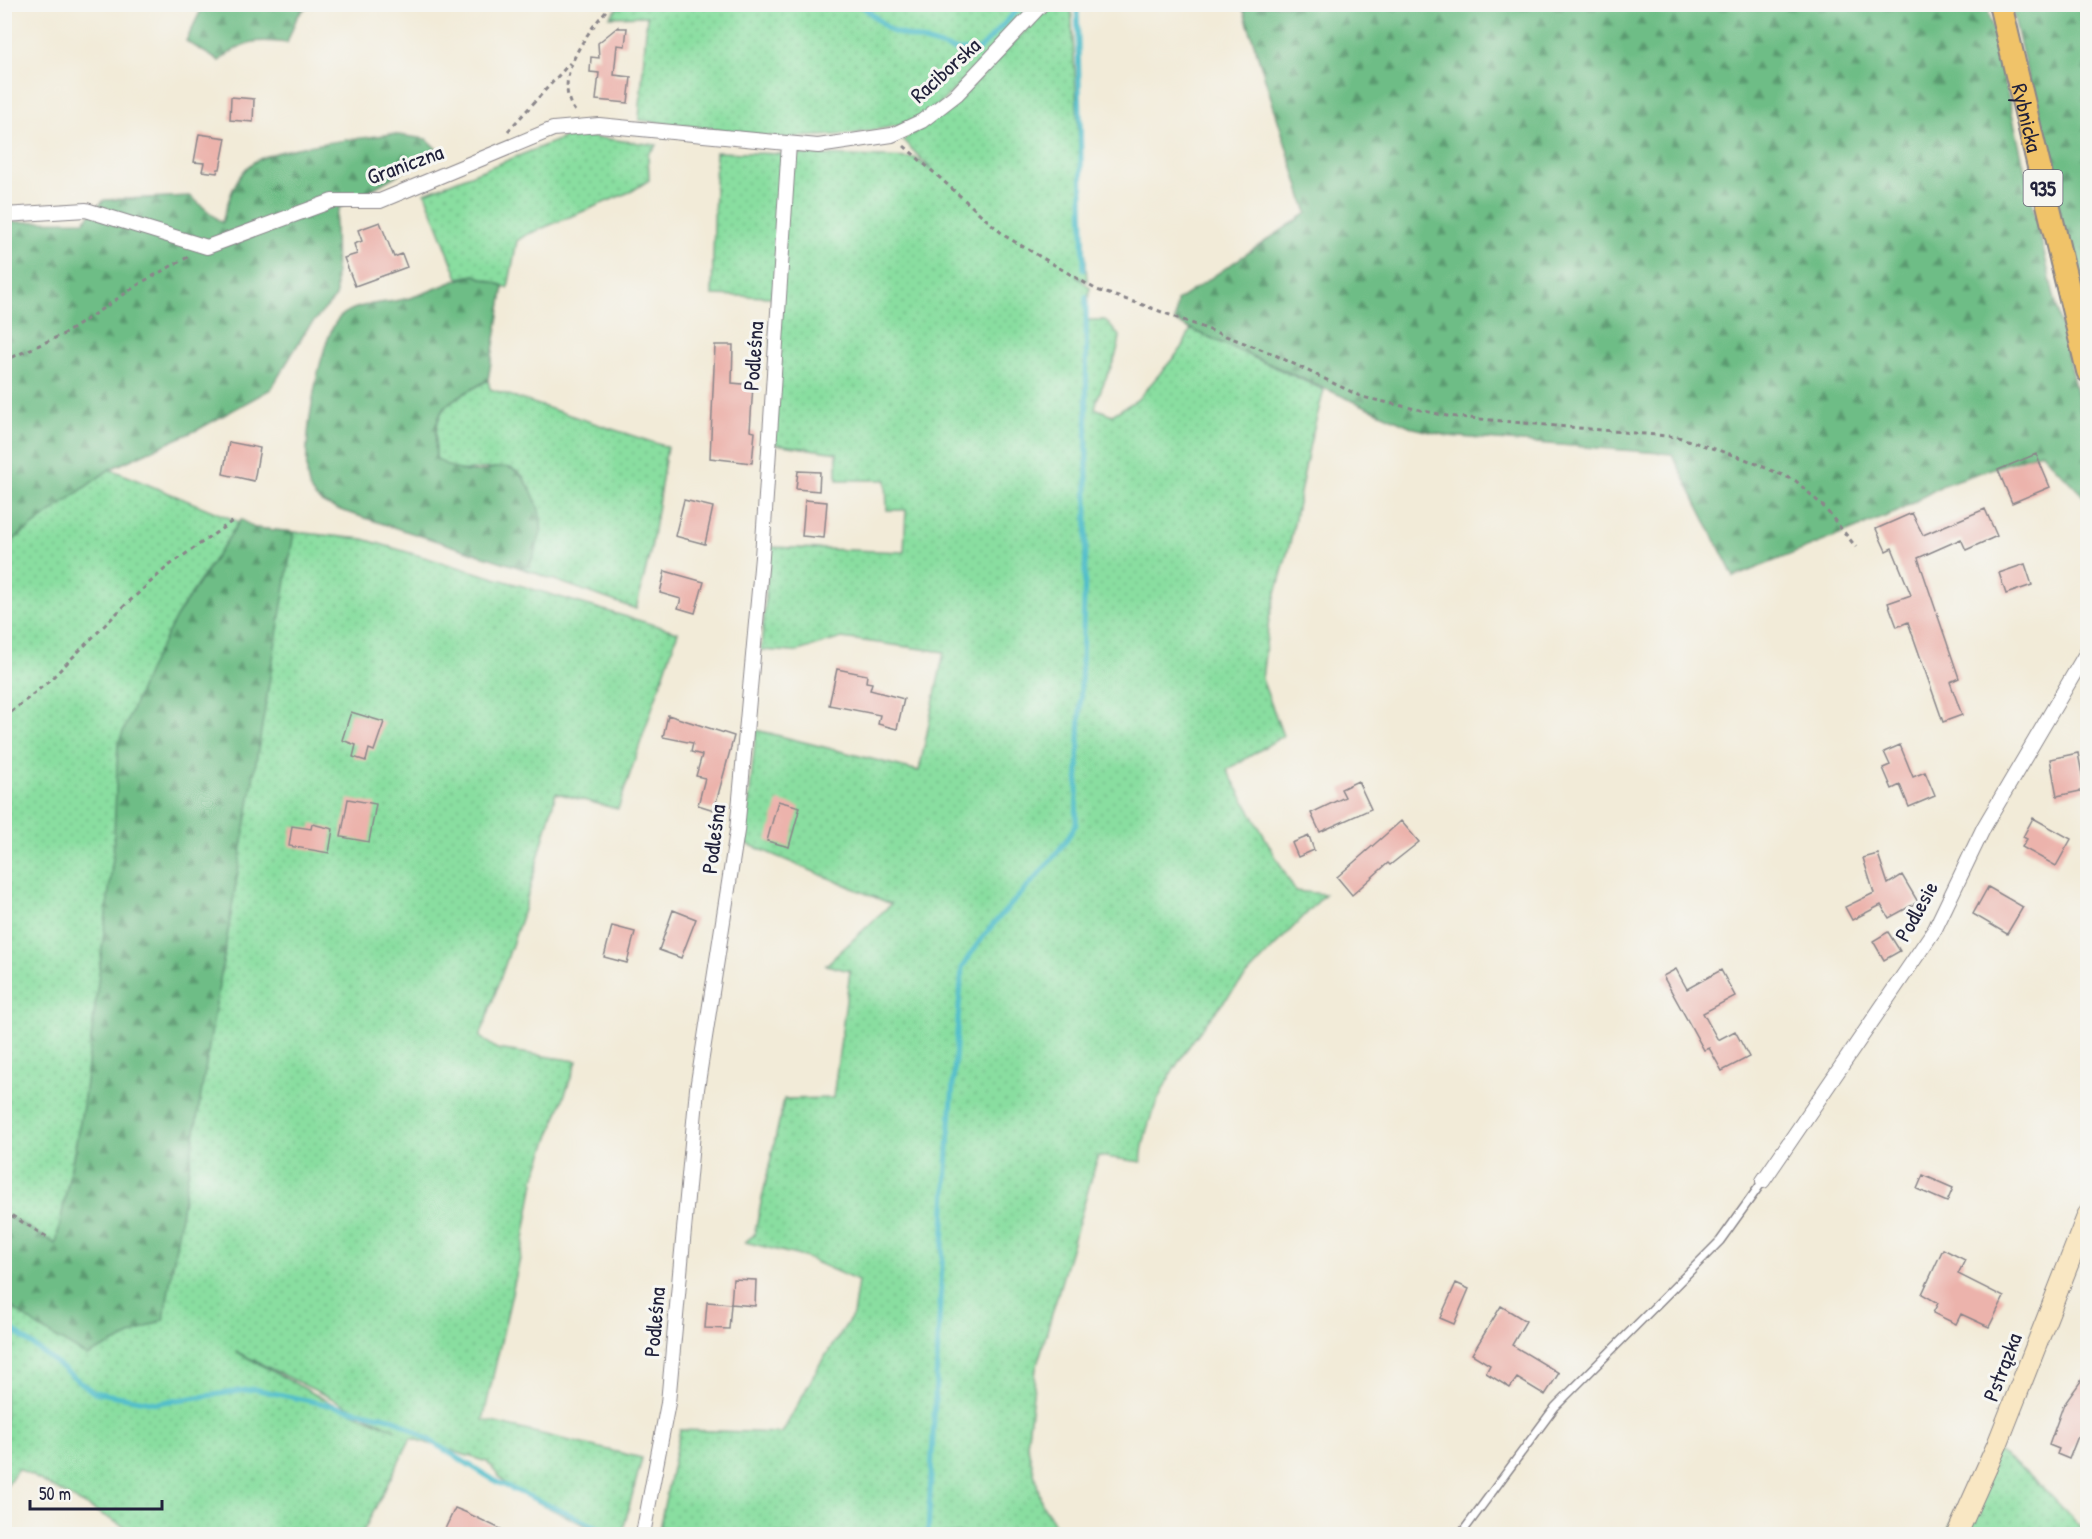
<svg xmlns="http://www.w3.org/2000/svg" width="2092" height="1539" font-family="'Patrick Hand',sans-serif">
<defs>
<pattern id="green-dots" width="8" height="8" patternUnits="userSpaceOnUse" patternTransform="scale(1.5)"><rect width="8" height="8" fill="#89dea0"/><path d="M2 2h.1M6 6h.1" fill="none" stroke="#76be8b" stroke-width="1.8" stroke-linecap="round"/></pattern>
<pattern id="forest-firs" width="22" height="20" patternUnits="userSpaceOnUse" patternTransform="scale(1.5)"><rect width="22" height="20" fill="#6ebd86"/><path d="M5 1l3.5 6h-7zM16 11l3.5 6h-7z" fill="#5a996f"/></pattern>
</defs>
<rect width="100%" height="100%" fill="#f6f6f2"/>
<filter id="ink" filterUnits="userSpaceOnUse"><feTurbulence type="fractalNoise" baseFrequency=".0167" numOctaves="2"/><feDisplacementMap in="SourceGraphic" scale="12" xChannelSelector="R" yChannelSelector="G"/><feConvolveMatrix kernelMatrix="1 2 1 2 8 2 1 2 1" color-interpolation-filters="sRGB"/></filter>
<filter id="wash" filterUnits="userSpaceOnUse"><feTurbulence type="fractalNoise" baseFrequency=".008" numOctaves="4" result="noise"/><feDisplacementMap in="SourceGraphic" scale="24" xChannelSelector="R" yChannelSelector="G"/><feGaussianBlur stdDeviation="1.35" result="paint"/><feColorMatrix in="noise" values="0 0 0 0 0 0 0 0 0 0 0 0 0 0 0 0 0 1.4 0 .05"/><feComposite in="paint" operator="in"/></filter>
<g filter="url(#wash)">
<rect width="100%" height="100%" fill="#f2ebd8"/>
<path fill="url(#green-dots)" stroke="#56806e" stroke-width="1.5" fill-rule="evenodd" d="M621,4L1041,5L922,121L853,134L782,138L639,120L647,16L610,17Z
M1050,5H1071L1087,281L1075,276L1090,287L1085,323L1088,320H1105L1120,337C1117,363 1100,383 1095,408L1112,415L1137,400L1182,348L1191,329L1324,390L1310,443L1290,543L1269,619L1262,679L1283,736L1227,770L1295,891L1325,894C1260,964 1148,1062 1141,1162L1098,1156L1036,1369L1027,1444L1042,1504L1062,1534H658L680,1430L782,1433L820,1364L853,1315L858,1281L804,1257L745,1242L754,1235L784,1099L833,1098L850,971L826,965L891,904L745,843L756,730L919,771L944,652L842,638L794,652L761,650L770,547L904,552L906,510H887L886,480H837V453L769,443L773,297L712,295L716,152L915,158L934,172L903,140L952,107Z
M584,136L657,145L648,154L649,180L632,191L526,235L517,241L508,288L474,275L458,278L425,193L566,137Z
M488,380L490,389L667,447L651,549L636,609L518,567L529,566C545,530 540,510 522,475C514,473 503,468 494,468C467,468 463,478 436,458C433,402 446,405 488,380Z
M110,469L254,528L363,539L678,632L618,809L556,793L523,913L480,1037L497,1049L577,1061L535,1176L523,1245L483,1420L642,1458L622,1534H603L510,1489L487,1462L411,1438L362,1534H137L18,1468L5,1488V546ZM235,1351L396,1430L333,1404Z
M1987,1446C2028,1468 2056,1501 2087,1534H1946Z"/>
<path fill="url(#forest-firs)" stroke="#487060" stroke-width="1.5" d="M204,4H308V5L297,17L287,43C256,39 244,40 219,61L186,41Z
M1242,5H1987L2087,439V500L2041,452L1943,485L1897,512L1734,577L1672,454L1448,436L1414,428L1175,322L1177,301L1307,213Z
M2011,5H2087V316L2068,248Z
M391,134L426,139L439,151L339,208L335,224L336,297L307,329L271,389L199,429L110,469L5,546L4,222L84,221L104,200L190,196L222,223C228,202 234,175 254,162C278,146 360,139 391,134Z
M474,275L504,286L488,380C446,405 432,402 436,458C452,470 467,475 487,470C494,468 504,466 510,468C529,475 543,512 541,531C540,539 533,558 529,566L518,567L343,511C331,507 319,503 312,493C296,470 319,335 340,317C357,302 385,304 405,299C429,294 450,280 474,275Z
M241,519L254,528L294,532L164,1319L87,1356L38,1327L5,1302V1214L56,1244L83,1106L113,857L118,744L148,671L176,617Z"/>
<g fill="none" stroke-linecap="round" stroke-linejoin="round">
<path stroke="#51becb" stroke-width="5" d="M860,4L891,31L958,51L980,49L1023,4
M1077,4L1084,270
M4,1323L93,1392L157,1403L254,1389L395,1419L497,1482L613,1534
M928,1534L948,1149L962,968C992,914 1046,878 1076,824L1087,517L1086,297"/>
</g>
<g id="blocks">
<path fill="#ecb3ac" d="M619,26L618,28H627L625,46L617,45L614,75L631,77L628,103L596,100L599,73L590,72L591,57L599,58L598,43Z
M231,97L254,99L253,122L230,120Z
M199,134L226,138L220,169H218L217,173L202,171L204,163L194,162Z
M380,222L394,257L402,254L407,267L355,286L344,258L357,254L354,244L362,241L358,230Z
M715,345H733L732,383L753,385L750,431L755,432L752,463L710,458Z
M229,442L260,448L254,481L223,474Z
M2036,454L2050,487L2012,503L1998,470Z
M798,471L820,472L819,491L796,489Z
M684,500L713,507L705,544L675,536Z
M805,500L827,502L824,538L802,536Z
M1985,509L1997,536L1966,550L1961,539L1918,558L1959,678L1950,682L1962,715L1943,722L1908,622L1897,627L1888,603L1911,595L1892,548L1886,551L1876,529L1912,513L1923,535Z
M2025,564L2032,585L2006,594L1999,573Z
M665,571L704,582L695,613L678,608L681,599L660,593Z
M837,669L867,675L866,682L872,683L870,690L904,699L897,729L878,724L880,715L829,705Z
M351,712L384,722L374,751L369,749L366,761L353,757L356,745L342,740Z
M668,715L734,736L714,810L698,805L705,778L696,776L702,755L691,752L693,743L663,737Z
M1900,745L1913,777L1925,772L1935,796L1909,807L1900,785L1892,789L1883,768L1890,765L1884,752Z
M2078,753L2085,790L2057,796L2050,759Z
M1358,781L1371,809L1320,832L1311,813L1345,797L1341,789Z
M348,799L376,804L369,842L341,837Z
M778,801L800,807L789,847L767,841Z
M2033,818L2071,839L2056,866L2022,847L2027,839L2023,837Z
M1401,821L1419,842L1390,865L1388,863L1352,895L1337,877Z
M312,824L333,829L329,853L289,846L292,826L311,829Z
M1309,836L1314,850L1298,857L1292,843Z
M1878,854L1888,884L1902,875L1918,902L1889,918L1881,905L1852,920L1845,907L1874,893L1863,858Z
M1988,887L2023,907L2007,934L1973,914Z
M673,910L696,919L681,958L659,950Z
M612,926L635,932L627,963L604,957Z
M1888,932L1900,951L1884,960L1873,941Z
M1676,969L1687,989L1721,970L1735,996L1703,1013L1718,1040L1735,1031L1749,1057L1722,1071L1709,1048L1704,1050L1663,976Z
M1923,1175L1953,1188L1947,1202L1917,1189Z
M1943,1249L1965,1260L1958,1274L2004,1297L1989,1327L1961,1314L1956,1324L1933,1313L1938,1303L1922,1294Z
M733,1279L756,1280L755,1306L731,1304Z
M1456,1283L1469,1289L1454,1324L1440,1318Z
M707,1302L731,1304L729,1329L705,1328Z
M1501,1306L1526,1321L1512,1345L1559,1373L1545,1395L1517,1378L1510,1388L1486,1373L1490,1365L1472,1354Z
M2088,1371V1411L2069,1459L2057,1454L2059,1449L2049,1445L2063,1406Z
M455,1508L465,1512L511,1534H453L444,1531Z"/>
</g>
</g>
<g filter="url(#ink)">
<use href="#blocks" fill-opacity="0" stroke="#8a868a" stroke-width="1.5"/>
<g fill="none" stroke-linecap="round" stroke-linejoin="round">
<g stroke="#8a868a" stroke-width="10">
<path id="lane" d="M1461,1534L1555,1407L1720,1241L1763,1181"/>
</g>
<g stroke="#8a868a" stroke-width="16">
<path id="street" d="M4,215L86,210L207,247L332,201H380L553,129L599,125L818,146L892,135L922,121L957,94L1042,4
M1763,1181L1935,929L1984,827L2088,650
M643,1534L668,1403L697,1089L737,831L762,557L789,144"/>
</g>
<g stroke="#8a868a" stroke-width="22">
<path id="secondary" d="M1957,1534L1997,1445L2088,1214"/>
</g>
<g stroke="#8a868a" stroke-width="26">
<g id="primary">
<path id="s1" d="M2000,4L2088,371"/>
</g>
</g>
<path stroke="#8a868a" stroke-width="3" stroke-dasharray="4.5 4.5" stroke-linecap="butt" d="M575,111C550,79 590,28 612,4
M508,131L570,63
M904,146L1005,236L1097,290L1146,306L1271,353L1362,397L1447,416L1678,437L1745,459L1796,481L1823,506L1856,547
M4,361L66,333L144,281L188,257
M4,718L48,682L120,610L167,567L234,520
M4,1211L47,1237"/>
<use href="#lane" stroke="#fff" stroke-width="7"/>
<use href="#street" stroke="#fff" stroke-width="14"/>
<use href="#secondary" stroke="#f9e7c3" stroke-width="20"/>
<use href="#primary" stroke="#f0c369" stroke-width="22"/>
</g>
</g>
<g text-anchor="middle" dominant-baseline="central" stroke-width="6" stroke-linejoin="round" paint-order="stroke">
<rect fill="#f6f6f2" stroke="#626272" stroke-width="1.5" x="2023.5" y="170" width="39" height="36" rx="4.5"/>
<g font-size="21" font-weight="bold" fill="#22223b">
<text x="2043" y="188">935</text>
</g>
<g font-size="22" fill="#22223b" stroke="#f6f6f2">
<text transform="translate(945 70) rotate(-42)">Raciborska</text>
<text stroke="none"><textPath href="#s1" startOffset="117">Rybnicka</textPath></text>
<text transform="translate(405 164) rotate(-20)">Graniczna</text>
<text transform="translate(753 356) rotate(-86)">Podleśna</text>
<text transform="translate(713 839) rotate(-83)">Podleśna</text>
<text transform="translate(1916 911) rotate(-61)">Podlesie</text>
<text transform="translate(654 1322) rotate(-85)">Podleśna</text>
<text transform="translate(2002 1367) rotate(-69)">Pstrązka</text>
</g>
</g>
<rect width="2092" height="1539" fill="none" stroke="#f6f6f2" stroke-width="24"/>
<path d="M30 1500v9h132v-9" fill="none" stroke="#22223b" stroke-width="3"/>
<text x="39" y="1500" font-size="18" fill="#22223b" stroke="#f6f6f2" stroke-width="4.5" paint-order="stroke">50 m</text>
</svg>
